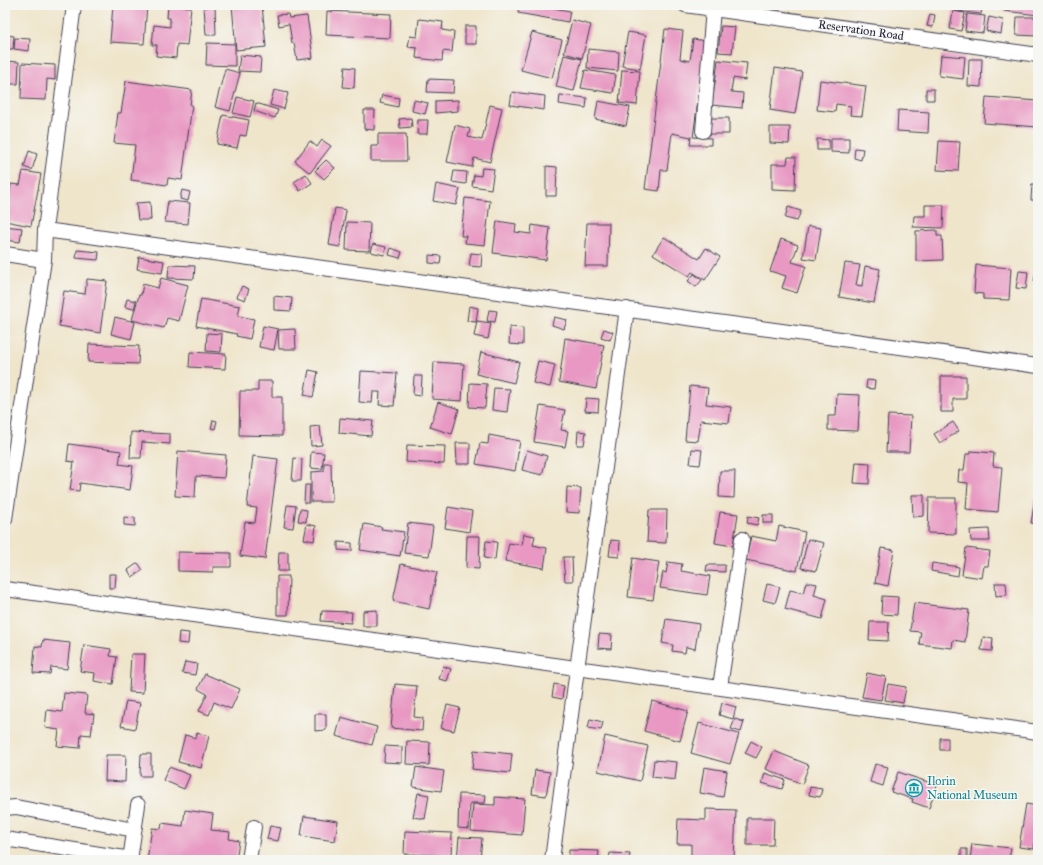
<svg xmlns="http://www.w3.org/2000/svg" width="1043" height="865" font-family="'IM FELL Great Primer',serif">
<rect width="100%" height="100%" fill="#f6f6f2"/>
<filter id="ink" filterUnits="userSpaceOnUse"><feTurbulence type="fractalNoise" baseFrequency=".025" numOctaves="2"/><feDisplacementMap in="SourceGraphic" scale="8" xChannelSelector="R" yChannelSelector="G"/><feConvolveMatrix kernelMatrix="1 2 1 2 8 2 1 2 1" color-interpolation-filters="sRGB"/></filter>
<filter id="wash" filterUnits="userSpaceOnUse"><feTurbulence type="fractalNoise" baseFrequency=".012" numOctaves="4" result="noise"/><feDisplacementMap in="SourceGraphic" scale="16" xChannelSelector="R" yChannelSelector="G"/><feGaussianBlur stdDeviation="0.9" result="paint"/><feColorMatrix in="noise" values="0 0 0 0 0 0 0 0 0 0 0 0 0 0 0 0 0 1.4 0 .05"/><feComposite in="paint" operator="in"/></filter>
<g filter="url(#wash)">
<rect width="100%" height="100%" fill="#efe5cb"/>
<g id="blocks">
<path fill="#e898c2" d="M113,5H147L144,44L110,42Z
M168,5L191,7L187,45L177,44L176,58L156,56L157,45H152L154,25L170,27V18H167Z
M232,5H262L266,47L236,50Z
M519,5H537L570,11L568,22L518,13Z
M957,5H983L981,14L957,11Z
M1004,5H1038V15L1004,11Z
M215,6L216,35H206L204,7Z
M327,11L391,14L390,38L326,35Z
M953,11L965,13L961,31L950,29Z
M288,14L289,18L307,16L313,58L297,60L294,43H292L289,24L279,26L277,15Z
M930,14L935,15L933,27L927,26Z
M967,14L985,16L983,33L965,31Z
M989,17L1003,20L1001,34L986,31Z
M1017,17H1038V36L1016,35Z
M419,19L443,22L442,30L454,32L452,52L443,51L442,61L416,58L417,48L408,47L410,36L417,37Z
M572,20L591,25L582,58L564,53Z
M465,26H476V44H465Z
M721,26L735,27L732,53L718,52Z
M665,29L683,31L680,59L690,61L693,39L706,41L693,137L711,138V145H690L691,137L672,133L667,170H661L659,191L645,189Z
M532,32L562,40L552,78L521,70Z
M628,32L646,35L640,69L622,66Z
M5,35L14,36L13,49H5Z
M15,38L30,39L29,51L14,49Z
M207,43L235,44V66L206,65Z
M588,49L619,52L618,71L587,68Z
M240,55L261,57L260,72L238,71Z
M564,55L582,59L574,91L556,87Z
M941,55L965,57L963,79L939,76Z
M969,59H982L981,87L968,86Z
M718,60L747,63L745,80L733,78L731,92L743,93L742,108L712,105Z
M5,61L19,62L18,84H5Z
M22,63L55,65V80L47,79L46,100L21,99Z
M345,67L355,68L354,88L343,87Z
M775,68L802,72L795,114L770,110Z
M225,69L240,73L230,111L215,107Z
M585,70L616,75L613,93L581,88Z
M622,70L640,71L637,105L619,103Z
M428,79L454,80L453,93L427,92Z
M820,80L866,86L862,116L850,115L851,106L836,104L835,112L817,110Z
M126,81L192,90L190,105H192L182,180L168,178L167,185L131,180L135,145L114,143L118,113H121Z
M926,89H934V100H926Z
M274,90L288,93L284,109L270,105Z
M512,92L545,96L544,110L510,105Z
M382,95L399,98L398,107L380,103Z
M560,95L587,98L586,108L559,104Z
M237,97L254,101L250,117L233,113Z
M986,97L1038,101V127L984,123Z
M414,100L428,103L425,114L412,111Z
M458,100V111L435,113V101Z
M598,101L630,107L626,126L595,119Z
M256,103L278,110L275,118L254,111Z
M490,105L502,108L490,162L474,158L472,167L447,162L455,125L470,129L468,137L482,140Z
M364,110H375L374,130L364,129Z
M898,110L929,112L928,133L897,131Z
M223,115L249,120L246,136L240,135L237,148L217,144Z
M5,117H9L8,126H5Z
M411,118L412,127L400,128L399,119Z
M710,118H729V134H710Z
M418,120H428L427,134H417Z
M770,127H790L789,144L770,143Z
M378,134H406L407,161H371V146H378Z
M831,138H849V153L831,152Z
M817,139L829,140V150H817Z
M322,140L331,146L310,173L295,161L310,141L317,147Z
M939,141L960,142L958,171L937,170Z
M855,148L863,149L861,160L854,158Z
M29,151L37,154L32,170L24,167Z
M788,157H796L795,190L772,189V164H787Z
M326,160L335,168L324,179L315,171Z
M546,166L557,167L556,196H546Z
M482,168L494,169L491,189L472,186L474,175L481,176Z
M23,171L41,174L31,226L5,221L11,184L20,185Z
M454,171L467,172L466,184L452,182Z
M306,174L312,183L300,191L294,182Z
M436,184L460,189L456,205L433,201Z
M1032,184H1038V200H1031Z
M182,190L190,192L188,201L180,199Z
M465,198L490,201L485,245L465,243L466,236H461Z
M168,201L190,203L188,224L165,222Z
M150,202L151,220H138L136,203Z
M925,205H944L943,228L913,227L914,216H925Z
M788,207L801,211L797,221L785,218Z
M335,208L346,210L340,247L329,245Z
M497,221L516,224L515,232L531,234L532,225L550,228L546,260L493,253Z
M347,222L370,223L369,251L346,250Z
M587,223H609L608,266H585Z
M5,226L22,228L20,242L5,240Z
M808,226L821,228L816,260L803,258Z
M937,230V236H942L943,260L916,261V231Z
M664,237L699,259L706,248L720,257L705,280L692,272L689,276L653,254Z
M781,239L798,245L792,262L806,266L797,293L782,288L786,276L770,271Z
M373,244L386,247L384,255L371,252Z
M391,248L402,252L400,258L389,255Z
M77,250L99,252L98,260L76,258Z
M471,253L482,254L481,267L469,266Z
M429,255L441,256L440,264L429,263Z
M139,257L164,261L162,273L137,269Z
M845,263L860,265L856,285L862,286L865,266L880,269L874,303L839,297Z
M1037,264H1038V283L1034,282Z
M169,265L195,266L194,279L168,278Z
M976,265L1011,268L1009,300L983,299V294L974,293Z
M1019,271L1028,272L1026,289L1016,288Z
M694,274L702,280L696,287L688,281Z
M161,278L188,285L179,321L167,318L164,328L132,320L139,295H141L143,284L158,288Z
M87,279L107,281L100,333L59,326L64,291L85,294Z
M242,286L249,289L245,300L237,297Z
M274,296L292,298L291,311L274,310Z
M127,299L136,301L134,309L125,307Z
M201,299L240,306L238,316L254,319L250,339L236,336L237,334L196,326Z
M469,306L478,308L476,322L467,321Z
M489,310L497,311L495,322L487,321Z
M115,317L135,322L131,339L111,334Z
M554,317L567,320L564,329L552,325Z
M477,321L491,323L488,339L474,336Z
M263,326L278,329L274,350L259,347Z
M510,327L523,328V345L509,344Z
M295,329L296,349H279L278,330Z
M604,329L613,332L610,340L601,337Z
M207,333L222,334L221,352L206,351Z
M565,338L604,345L596,389L559,382Z
M89,344L139,346L138,364L88,362Z
M190,352L226,354L225,369L189,367Z
M481,352L519,362L514,383L476,374Z
M538,361L555,365L550,387L533,383Z
M434,362L464,364L462,401L432,399Z
M309,370L318,372L313,397L304,395Z
M361,371L397,373L394,406L379,405L380,392H373L372,403L359,402Z
M414,376H422L421,396L413,395Z
M941,376H966V399H953V412H941Z
M867,380L875,381L874,389L866,388Z
M258,381H272V397H282V436L239,435L240,391H258Z
M470,383L487,384L485,408L469,407Z
M690,386L708,388L706,404L731,407L729,423L701,420L698,441L685,440Z
M494,388L510,389L507,412L492,410Z
M837,394L860,395L858,431L828,430V416H836Z
M586,398L599,399L598,412L585,411Z
M438,402L459,409L452,434L430,427Z
M540,406L565,410L561,430L568,431L565,447L534,442Z
M888,415L911,416L909,452H886Z
M340,418L373,421L371,436L339,433Z
M213,420L217,421L215,429L211,428Z
M953,422L959,431L940,443L934,434Z
M320,426L322,445L311,446L310,427Z
M578,431L586,432L584,445H577Z
M131,432L170,434V444L142,442L141,458H130Z
M489,435L520,441L515,471L476,464L480,443L488,444Z
M456,443H470V464H457Z
M69,444L121,451L119,464L133,466L130,490L80,483L79,491L70,490L74,462L67,461Z
M407,445L445,446L444,464L406,462Z
M692,449L702,450L700,465L690,464Z
M527,450L547,456L542,475L522,470Z
M178,451L226,455L224,478L196,476L195,497L175,496Z
M971,451L994,453L993,466L1002,467L998,512L966,509L968,483L958,482L959,470H964L966,454H971Z
M311,452L324,453L322,469L310,468Z
M253,456L278,459L265,559L240,556L245,522L255,523L257,508L247,507Z
M294,458L302,459L301,481H292Z
M856,462L870,463L869,484L854,483Z
M324,463H331L332,502H311V472L324,471Z
M720,471H735L734,498L719,497Z
M305,485H310L309,503H304Z
M567,487L581,488L579,513L566,512Z
M912,495H924V516L913,517Z
M929,498H956V534L928,533Z
M1035,499L1038,500V524L1031,523Z
M287,505L296,506L293,528L284,527Z
M448,507L472,511L469,532L445,528Z
M300,509L307,510L306,522L298,521Z
M649,510H667L666,543L647,542Z
M720,512L738,514L733,546L715,543Z
M763,515H773V523H763Z
M748,516L759,518L757,525L747,523Z
M124,517L135,518V526L124,525Z
M408,523L433,526L429,556L404,553Z
M307,524L316,526L314,541L304,539Z
M364,524L382,527L381,529L404,532L400,556L360,550Z
M779,526L805,532L797,571L746,560L751,536L776,541Z
M989,529L990,541H971L970,530Z
M524,534L535,536L533,545L547,548L544,568L505,561L509,543L522,545Z
M467,536H480L479,569L466,568Z
M808,539L824,543L816,571L801,568Z
M611,540L620,541L619,557L609,556Z
M486,541L497,542L495,560L484,558Z
M338,542L352,543V551L338,550Z
M881,548L894,550L888,586L875,583Z
M966,548L990,551L988,566H984L982,578L962,575Z
M178,552L231,553V567H213V572L178,571Z
M279,552H288V571H278Z
M563,557H572L573,581H565Z
M633,558L659,562L653,600L628,597Z
M668,562L682,564L681,571L710,576L707,595L660,588L663,572L666,573Z
M138,563L143,570L132,577L128,570Z
M932,563L959,567L958,576L931,571Z
M401,564L437,572L429,609L393,601Z
M707,565H725V572L706,571Z
M109,574H116L115,588H109Z
M277,576H289L288,615H277Z
M806,582L817,584L814,595L827,599L822,619L785,609L790,590L803,593Z
M995,583H1006L1007,595L996,596Z
M767,584L780,587L775,603L763,600Z
M882,596L898,597L897,615L881,614Z
M914,603L969,610L965,642L953,640L952,648L919,644L921,632L910,631Z
M377,610V626H363V611Z
M322,611L352,612L351,623L321,621Z
M666,619L699,624L695,649L686,647L685,653L672,651L673,645L662,643Z
M870,622H889L888,641L869,640Z
M179,632L189,633L188,644L178,643Z
M599,634L612,635L611,649L598,648Z
M983,637L993,638L992,651L981,650Z
M43,640L70,643L67,669L51,667L50,674L33,673L35,646L42,647Z
M84,645L111,649L110,656L117,657L113,684L94,681L95,673L80,671Z
M131,654H145L143,693L129,692Z
M185,662L197,664L195,675L182,673Z
M443,666L451,669L447,681L439,679Z
M867,673L886,677L881,700L862,697Z
M205,674L240,689L231,709L214,702L209,715L199,711L207,694L198,689Z
M395,684L417,686L414,717L423,718L422,731L391,728Z
M554,684L564,686L562,699L552,697Z
M888,684L906,687L903,703L885,700Z
M64,693L87,695L85,713L94,714L91,735L81,734L80,748L57,746L59,730L45,728L47,710L62,712Z
M126,701L140,703L135,729L121,726Z
M652,701L688,711L680,741L644,731Z
M722,703L736,707L733,719L719,715Z
M447,705L460,708L454,731L441,728Z
M315,714H326V730L315,731Z
M341,717L377,727L372,745L336,736Z
M590,719L603,722L601,730L588,728Z
M735,719L744,722L741,732L731,729Z
M699,723L739,734L730,764L691,753Z
M197,733L209,736L201,768L178,762L185,735L196,738Z
M605,736L648,746L640,781L598,771Z
M940,738H948V750H940Z
M407,741L430,742L429,765L406,764Z
M751,741L762,747L756,758L745,753Z
M385,746L402,747V763L384,762Z
M474,750L512,754L510,773L472,769Z
M774,751L809,765L802,784L766,769Z
M141,754H151V776H140Z
M106,755H126L125,782L105,781Z
M654,760L677,762L675,780L652,777Z
M875,764L888,767L883,786L870,782Z
M169,767L190,775L184,789L163,780Z
M416,767L444,771L441,791L413,787Z
M704,767L727,771L723,797L700,793Z
M535,770L550,772L546,796L532,794Z
M898,772L937,785L929,808L912,802L913,799L891,792Z
M765,773L785,780L782,789L762,783Z
M810,787L822,789L820,797L809,795Z
M418,793L429,795L425,819L413,817Z
M459,794L486,795L485,803H470L469,829L458,828Z
M495,797L525,799L522,835L471,831L473,804L495,805Z
M1026,804L1038,806V843H1035L1034,849L1019,847Z
M706,809L736,810L734,860H691V844H677L678,819L706,820Z
M185,810L213,814L211,830L230,832L229,839L239,841L236,860H147L152,828L161,829L162,823L183,826Z
M304,816L338,821L335,841L301,836Z
M747,818H774L773,845H747Z
M270,826L281,828L278,841L267,839Z
M405,831L452,833L451,856L404,854Z
M459,837L482,838L480,860H457Z
M972,844L1011,848L1009,860H970Z
M961,849H967V860H961Z
M569,850L599,851L598,860H569Z
M610,853L630,854L629,860H609Z"/>
</g>
</g>
<g filter="url(#ink)">
<use href="#blocks" fill-opacity="0" stroke="#413f51" stroke-width="1"/>
<g fill="none" stroke-linecap="round" stroke-linejoin="round">
<g stroke="#413f51" stroke-width="16">
<path id="minor" d="M685,5L1038,55
M703,131L713,9
M45,230L1038,366
M5,254L44,260
M5,519L44,260L45,230L74,5
M5,589L1038,732
M720,687L742,539
M5,808L16,807L134,830
M5,839L131,859
M130,860L138,805
M249,860L254,827
M552,860L577,669L627,309"/>
</g>
<use href="#minor" stroke="#fff" stroke-width="14"/>
</g>
</g>
<defs>
<g id="museum-ring" transform="scale(0.9)"><circle r="9.5" fill="#f6f6f2" stroke="#0f9aa8" stroke-width="1.5"/><path d="M0-6L6-3V-2H-6V-3ZM-5-1h2V3h-2ZM-1-1h2V3h-2ZM3-1h2V3H3ZM-6 4H6V6H-6Z" fill="#0f9aa8"/></g>
</defs>
<g fill-rule="evenodd">
<use href="#museum-ring" x="914" y="788"/>
</g>
<g text-anchor="middle" dominant-baseline="central" stroke-width="3" stroke-linejoin="round" paint-order="stroke">
<g font-size="12" fill="#22223b" stroke="#f6f6f2">
<text transform="translate(861 30) rotate(8)">Reservation Road</text>
</g>
<g font-size="12" fill="#0d838f" stroke="#f6f6f2" text-anchor="start">
<text x="927" y="781">Ilorin<tspan x="927" dy="14">National Museum</tspan></text>
</g>
</g>
<rect width="1043" height="865" fill="none" stroke="#f6f6f2" stroke-width="20"/>
</svg>
